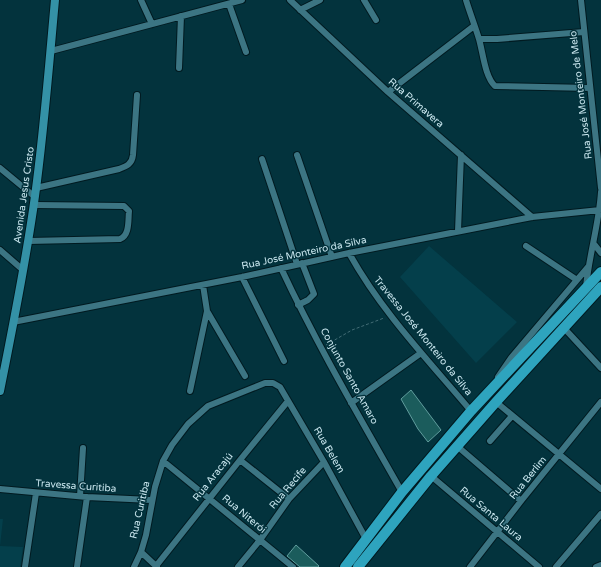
<svg xmlns="http://www.w3.org/2000/svg" width="601" height="567" font-family="'Varela Round',sans-serif">
<rect width="100%" height="100%" fill="#03333d"/>
<path fill="#043f4b" d="M429,246L517,322L476,363L400,277Z
M0,519H3L0,546L23,547L20,567H0Z"/>
<path fill="#1b5c5c" stroke="#609d9d" d="M411,390L441,430L428,442L418,429L401,399Z
M296,545L319,566L318,567H300L287,556Z"/>
<g fill="none" stroke-linecap="round" stroke-linejoin="round">
<g stroke="#001a20" stroke-width="8">
<path id="minor" d="M141,0L152,24
M290,0L388,92L532,217
M364,0L376,20
M466,0C470,13 475,26 479,39C483,53 485,77 495,86L590,88
M581,0L601,188
M229,4L246,52
M300,10L320,0
M479,39H497L584,32
M51,51L242,0
M179,68L181,16
M388,92L474,26
M297,155L332,257
M262,159L297,264
M0,168L35,197
M36,188L119,169C127,166 132,164 133,155L137,95
M458,231L461,155
M28,241L120,239C130,235 128,220 129,211L124,206L34,205
M594,244L601,253
M526,246L577,280
M0,250L23,270
M349,253C381,311 428,360 471,411
M281,268C317,345 360,418 402,492
M242,277L284,361
M586,287C589,255 599,224 601,192
M298,305L308,300L314,294L302,263
M207,311L245,376
M13,322L242,277L349,253L532,217L600,210L601,208
M564,328L601,368
M498,377L511,358L588,267
M190,391L207,311L203,285
M496,402L601,489
M351,403L421,353
M490,441L512,416
M457,446L521,501
M240,460L289,499
M163,461L293,567
M431,476L539,567
M0,489L87,497L151,500
M80,496L83,448
M141,552L157,567
M156,566L240,460L288,401
M25,567L36,493
M77,567L87,497
M134,567L141,552L146,535L155,487L163,461L172,445L188,424L208,406L265,383H273L280,387L324,462L366,539
M238,567L260,540L289,499L324,462
M470,567L521,501L601,402
M556,567L601,514
M596,567L601,565"/>
</g>
<g stroke="#001a20" stroke-width="10">
<path id="major" d="M0,391C13,326 26,262 35,196C44,131 49,65 55,0"/>
</g>
<g stroke="#001a20" stroke-width="12">
<path id="highway" d="M345,567L402,492L471,411L601,272
M358,567L431,476L496,402L601,287"/>
</g>
<path stroke="#426c75" stroke-width="1" stroke-dasharray="3 2" stroke-linecap="butt" d="M326,345L352,330L384,318"/>
<use href="#minor" stroke="#3c7583" stroke-width="6"/>
<use href="#major" stroke="#3491a6" stroke-width="8"/>
<use href="#highway" stroke="#2ea4be" stroke-width="10"/>
</g>
<g text-anchor="middle" dominant-baseline="central" stroke-width="3" stroke-linejoin="round" paint-order="stroke">
<g font-size="10" fill="#c9e6ee" stroke="#03333d">
<text transform="translate(581 95) rotate(-97)">Rua José Monteiro de Melo</text>
<text transform="translate(416 103) rotate(41)">Rua Primavera</text>
<text transform="translate(24 195) rotate(-82)">Avenida Jesus Cristo</text>
<text transform="translate(304 253) rotate(-12)">Rua José Monteiro da Silva</text>
<text transform="translate(423 336) rotate(51)">Travessa José Monteiro da Silva</text>
<text transform="translate(349 376) rotate(61)">Conjunto Santo Amaro</text>
<text transform="translate(329 450) rotate(60)">Rua Belem</text>
<text transform="translate(213 477) rotate(-52)">Rua Aracajú</text>
<text transform="translate(528 478) rotate(-51)">Rua Berlim</text>
<text transform="translate(76 486) rotate(4)">Travessa Curitiba</text>
<text transform="translate(288 488) rotate(-50)">Rua Recife</text>
<text transform="translate(140 510) rotate(-77)">Rua Curitiba</text>
<text transform="translate(244 514) rotate(40)">Rua Niterói</text>
<text transform="translate(491 514) rotate(40)">Rua Santa Laura</text>
</g>
</g>
</svg>
